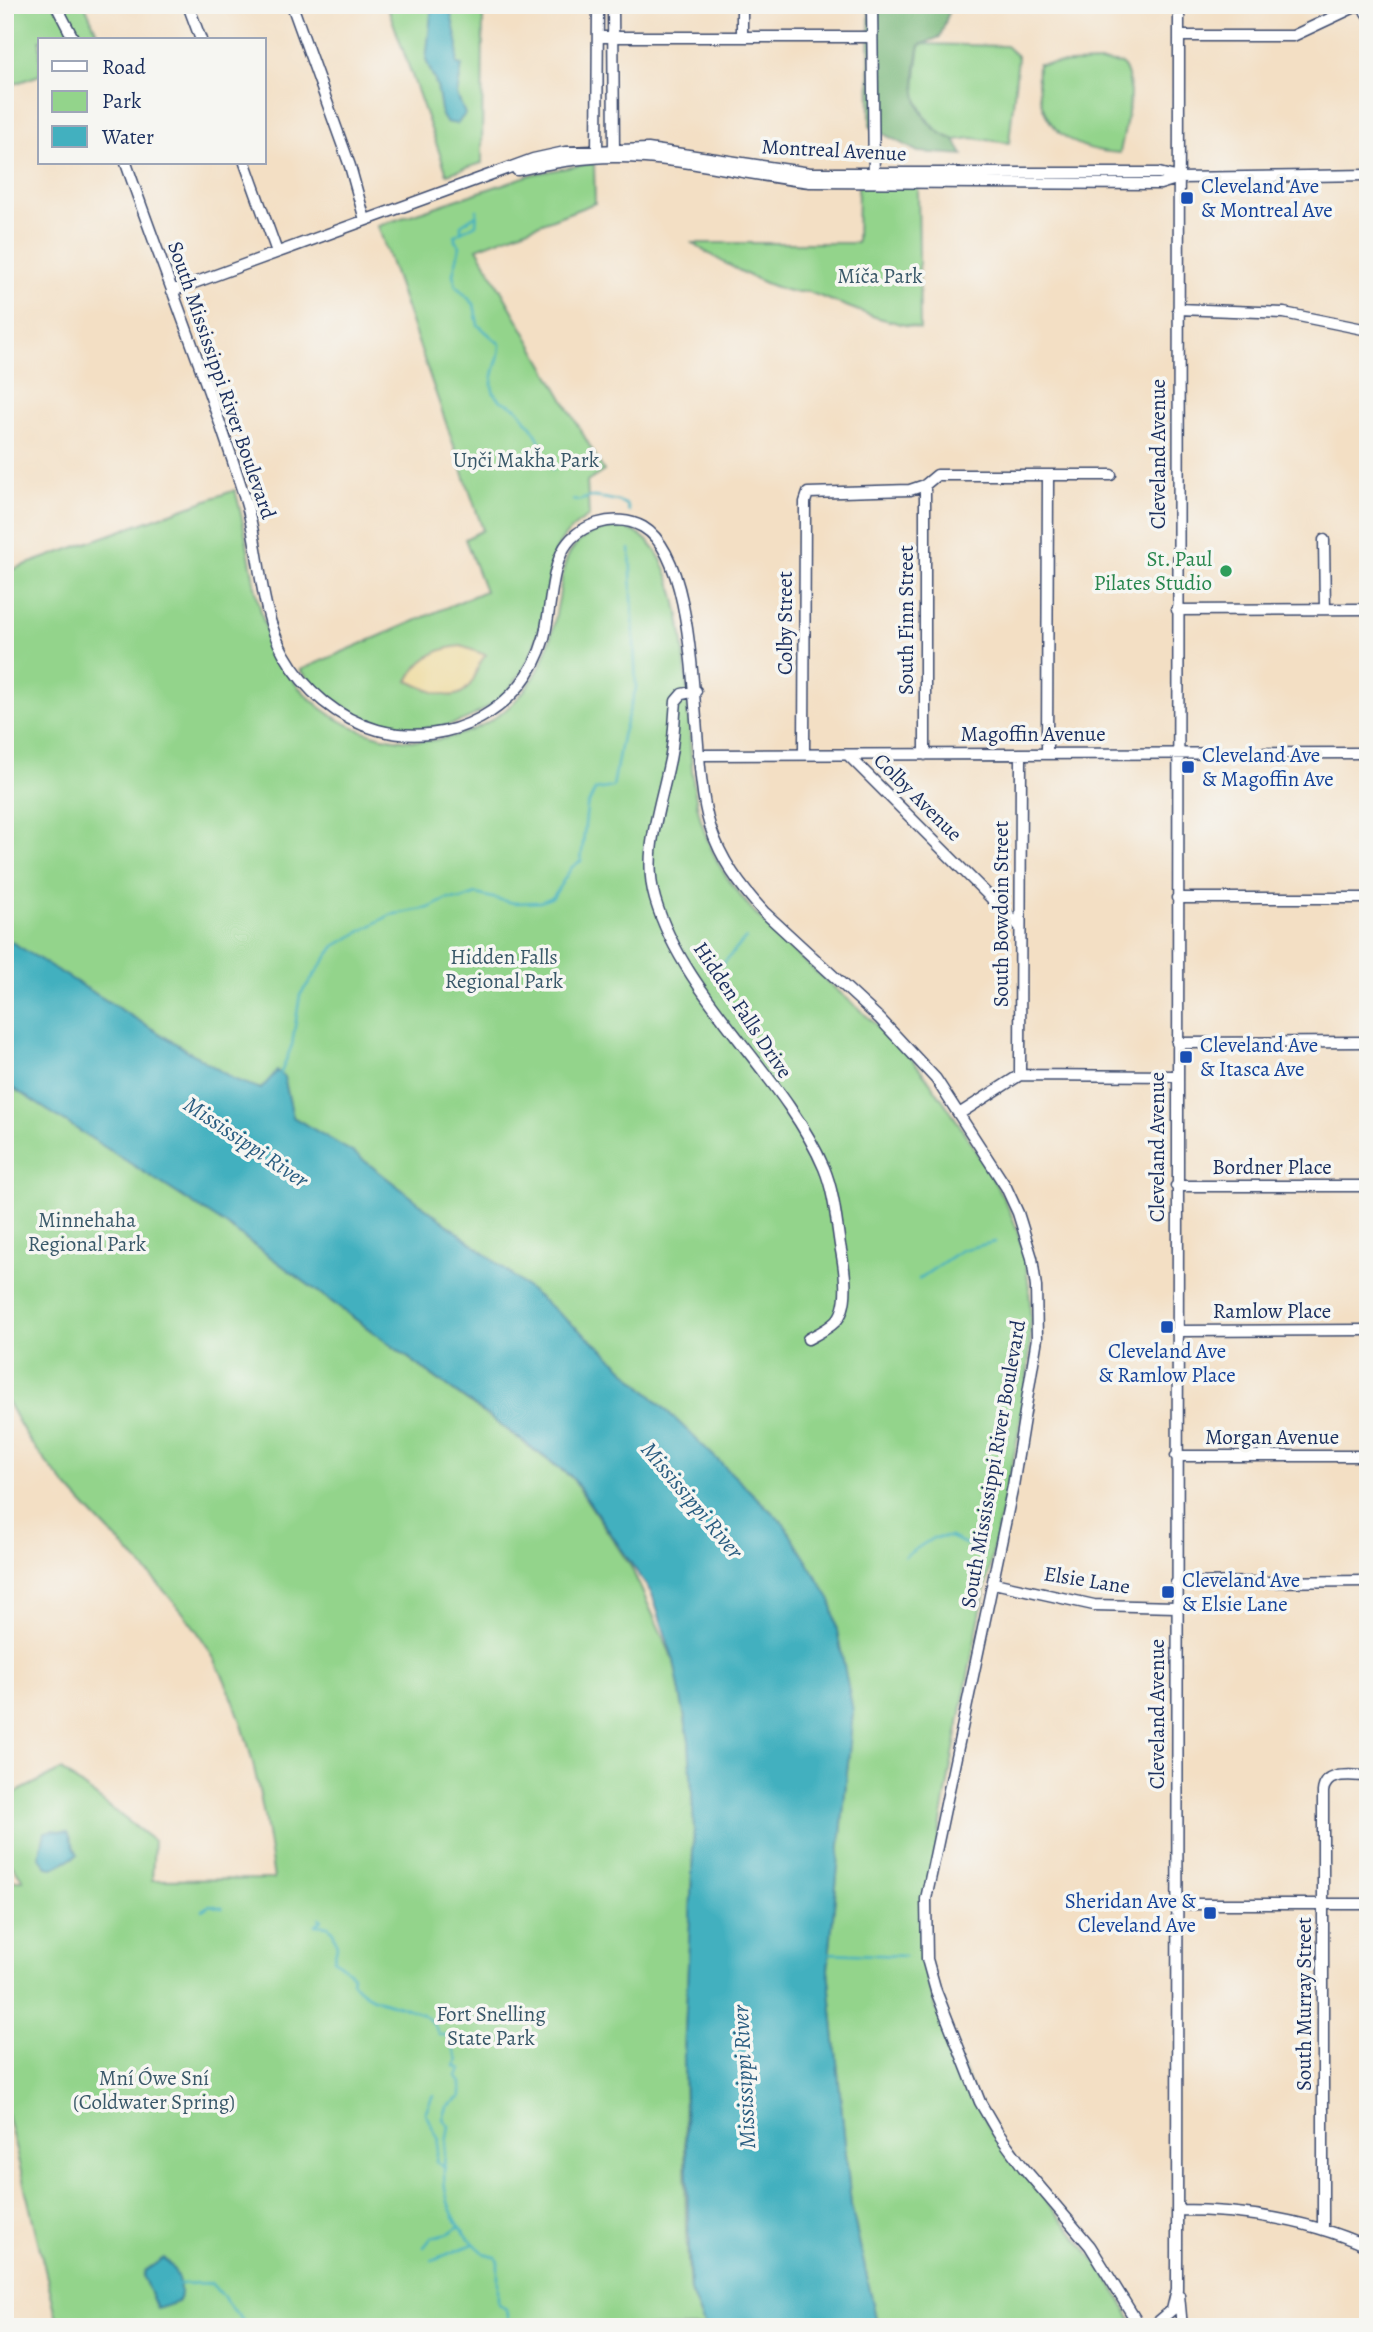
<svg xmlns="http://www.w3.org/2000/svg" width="1373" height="2332" font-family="Alegreya,serif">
<rect width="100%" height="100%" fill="#f6f6f2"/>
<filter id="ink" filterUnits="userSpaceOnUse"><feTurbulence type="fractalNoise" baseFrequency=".0143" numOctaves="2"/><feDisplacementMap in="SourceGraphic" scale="14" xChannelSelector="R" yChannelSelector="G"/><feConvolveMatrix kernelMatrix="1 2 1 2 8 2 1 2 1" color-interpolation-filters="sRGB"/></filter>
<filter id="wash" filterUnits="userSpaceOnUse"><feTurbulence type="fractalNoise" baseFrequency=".00686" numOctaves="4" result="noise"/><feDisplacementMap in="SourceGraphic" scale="28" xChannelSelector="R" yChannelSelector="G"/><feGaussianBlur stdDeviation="1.57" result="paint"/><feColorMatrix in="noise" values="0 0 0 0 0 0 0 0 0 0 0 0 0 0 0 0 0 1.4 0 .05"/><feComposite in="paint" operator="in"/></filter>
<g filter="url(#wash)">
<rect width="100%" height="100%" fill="#f3dfc4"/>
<path fill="#93d48b" stroke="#578274" stroke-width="2" d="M5,5H85L100,40H40V75L5,87Z
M387,5H483L482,163L447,174Z
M920,44L1006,46L1018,57L1009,143L972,138L955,140L940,134L925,116L914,93Z
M1105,62L1122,64C1139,85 1124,128 1120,153C1063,150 1034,122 1038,64Z
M594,163L595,203L477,248L604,471L587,482L589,516C577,524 566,532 559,545C552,556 551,573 548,586C540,633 531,678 489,706C470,720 444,729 419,728C369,727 333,706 300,670L485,591L465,539L483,530L378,226L533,174Z
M858,186L918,187L920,329L875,317L806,291C783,299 713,257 692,243H857Z
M235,490C250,541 252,598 273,647C317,747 458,778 528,686C548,660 553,630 559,598C562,581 562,561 574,547C588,530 614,523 635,532C695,561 685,729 694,787C697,809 703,831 713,852C746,926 851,995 908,1055C939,1089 983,1160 1005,1201C1061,1311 1011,1457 989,1571C971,1659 953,1748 939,1836C932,1884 916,1935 928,1983C937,2018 954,2050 969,2083C978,2103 986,2125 999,2143C1031,2186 1070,2225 1101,2269C1114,2287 1125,2308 1136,2327H878L851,2205L828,1969L853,1711L799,1549L784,1524L606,1352L488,1256L357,1155L293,1117L284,1077L278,1072L261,1089L235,1080L5,938V572Z
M5,1083L228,1226L572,1478L631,1567L674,1661L689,1740L694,1828L684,2056L686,2232L690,2291L705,2327H59L5,2106V1880H23L5,1855V1798L61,1770L154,1841L152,1880L274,1879C261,1791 245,1691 188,1619C140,1558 79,1507 32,1444C22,1430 14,1413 5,1398Z"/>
<path fill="#76b677" stroke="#48726a" stroke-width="2" d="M869,5L951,6L940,37L920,45C911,84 911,124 955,140L963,155L918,152L870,127Z"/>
<path fill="#eeda9e" stroke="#84847e" stroke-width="2" d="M461,646L486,655C478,662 478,670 473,680C457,710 429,689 408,681C419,659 436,648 461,646Z"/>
<path fill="#42b0bf" stroke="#2e708e" stroke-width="2" d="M432,5H449L458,45L457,64L462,65L457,95L465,114L457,124L446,122L442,116L437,86L426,60Z
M5,938L235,1080L261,1089L277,1071L284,1077L293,1117L357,1155L488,1256L606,1352L784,1524L831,1600L853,1711L828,1969L851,2205L878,2327H705L690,2291L684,2056L694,1828L689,1740L674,1661L652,1594L572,1477L228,1226L5,1083Z
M53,1830L68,1832L78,1855L53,1868L47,1867L39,1857L45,1832Z
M164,2258C176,2268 184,2287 178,2302L157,2309L143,2277L145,2271Z"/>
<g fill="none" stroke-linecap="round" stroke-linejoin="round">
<path stroke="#42b0bf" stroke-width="2.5" d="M477,210L476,224L455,235V241L460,246L453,274L456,286L474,304L478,325L500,344C501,360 487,378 494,393C500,405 513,402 520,412C526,420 536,431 539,440C542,452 544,458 553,469
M461,231V225L476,215
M573,500C582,503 585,496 594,497C603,498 621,501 627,505L629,511
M721,966L746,938
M280,1075L292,1045L300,995L335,946L390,915L429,908L447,899L460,900L476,894L514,903L540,902L553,897L572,867L581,861L587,807L595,790L613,787L622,736L636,688L630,549
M919,1279L961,1250L995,1242
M905,1556L933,1538L950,1537L984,1552
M202,1910L210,1905L222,1908
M319,1918L322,1920L315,1925L328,1926L333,1930L337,1946L334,1959L353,1975L352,1981C375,2014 423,1996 439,2034L448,2036L458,2060L455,2066L462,2069L457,2076L461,2082V2097L447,2107L443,2119L449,2126C441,2168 439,2207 470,2239C479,2249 482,2255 496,2257L498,2262V2303L507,2310L510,2327
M827,1953L905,1956
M433,2095L425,2113L439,2140L436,2161L445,2168
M424,2247L432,2237L449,2233L458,2227
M432,2260L474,2244
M179,2284L211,2283L248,2327"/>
</g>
</g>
<g filter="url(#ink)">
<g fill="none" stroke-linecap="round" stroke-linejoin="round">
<g stroke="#3b496d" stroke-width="13">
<path id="minor" d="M56,5L74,40
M188,5L201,40
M292,5L350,166L365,220
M613,5L614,154
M742,5V37
M872,5L874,181
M1179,36H1293L1359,5
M598,37H872
M597,153L598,5
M126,163C165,275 210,386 245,499C261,549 258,608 284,654C304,690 338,719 378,730C449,749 524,710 544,638C551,610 550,578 562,552C575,524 616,512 643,527C705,563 688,760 710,826C721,860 740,886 764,912L880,1019L936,1079L1006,1187L1018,1213L1032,1258L1036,1287L1037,1338L1013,1486L926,1899L927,1959L936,1991L980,2102L998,2133L1023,2167L1090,2246L1140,2327
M245,163L277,252
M517,170C548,164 581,157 613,157C680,156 744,175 810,182L1160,184L1176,179
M172,291L533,159L565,152L648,149L810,173H1159L1179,178L1368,175
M1178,309L1284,313L1368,330
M1324,540L1325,609
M1177,610L1368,609
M696,691L682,694L676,701C674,722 674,744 669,764C660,808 642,855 655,899C684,998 784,1074 824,1168C834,1192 836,1219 840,1245C844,1265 852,1307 835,1322C828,1329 817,1334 808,1339
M804,754L805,502L808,493L910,490L925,485L937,475H1111
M1047,754L1048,475
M698,755L1368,753
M848,755L1020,927
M925,755V485
M1177,898H1368
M1177,1043L1368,1042
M1020,1075L1021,754
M959,1114L1020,1075L1176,1076
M1176,1186H1368
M1176,1331L1368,1330
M1176,1456H1368
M994,1583L1094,1605L1176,1607
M1176,1583L1368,1581
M1176,1904H1368
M1177,2210C1243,2210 1308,2219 1368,2247
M1323,2230V1792C1325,1770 1351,1776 1368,1776
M1179,2295L1182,2327
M1152,2327L1172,2310L1177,2289L1179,5"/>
</g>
<g stroke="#3b496d" stroke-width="17">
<path id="major" d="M1365,5L1368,12"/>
</g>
<use href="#minor" stroke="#fff" stroke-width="10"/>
<use href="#major" stroke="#fff" stroke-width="14"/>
</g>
</g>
<g fill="#1a4fb4" stroke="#f6f6f2" stroke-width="2.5">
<rect x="1180" y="191" width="14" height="14" rx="3.5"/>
<rect x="1181" y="760" width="14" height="14" rx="3.5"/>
<rect x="1179" y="1050" width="14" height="14" rx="3.5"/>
<rect x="1160" y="1320" width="14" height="14" rx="3.5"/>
<rect x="1161" y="1585" width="14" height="14" rx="3.5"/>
<rect x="1203" y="1906" width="14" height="14" rx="3.5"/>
</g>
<circle fill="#2e9e5b" stroke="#f6f6f2" stroke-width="2.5" cx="1226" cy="571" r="7"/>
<g text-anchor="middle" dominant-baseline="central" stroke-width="7" stroke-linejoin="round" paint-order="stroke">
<g font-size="21" fill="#1b2f5e" stroke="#f6f6f2">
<text transform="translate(834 150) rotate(3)">Montreal Avenue</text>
<text transform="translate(222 380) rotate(71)">South Mississippi River Boulevard</text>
<text transform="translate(1158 454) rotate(-90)">Cleveland Avenue</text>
<text transform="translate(906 620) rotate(-90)">South Finn Street</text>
<text transform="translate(785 623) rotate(-90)">Colby Street</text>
<text x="1033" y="734">Magoffin Avenue</text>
<text transform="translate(918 797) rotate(45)">Colby Avenue</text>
<text transform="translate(1001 914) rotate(-90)">South Bowdoin Street</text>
<text transform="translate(743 1010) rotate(56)">Hidden Falls Drive</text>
<text transform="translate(1157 1147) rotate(-90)">Cleveland Avenue</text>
<text x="1272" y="1167">Bordner Place</text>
<text x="1272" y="1311">Ramlow Place</text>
<text x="1272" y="1437">Morgan Avenue</text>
<text transform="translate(993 1464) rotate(-80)">South Mississippi River Boulevard</text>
<text transform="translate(1087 1580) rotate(9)">Elsie Lane</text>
<text transform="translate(1157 1714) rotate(-90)">Cleveland Avenue</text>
<text transform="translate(1304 2004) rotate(-90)">South Murray Street</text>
</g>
<g font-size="21" fill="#164399" stroke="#f6f6f2" text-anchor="start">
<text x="1201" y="186">Cleveland Ave<tspan x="1201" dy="24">&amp; Montreal Ave</tspan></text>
<text x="1202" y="755">Cleveland Ave<tspan x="1202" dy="24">&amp; Magoffin Ave</tspan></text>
<text x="1200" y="1045">Cleveland Ave<tspan x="1200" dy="24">&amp; Itasca Ave</tspan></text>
<text x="1167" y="1351" text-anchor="middle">Cleveland Ave<tspan x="1167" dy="24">&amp; Ramlow Place</tspan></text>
<text x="1182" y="1580">Cleveland Ave<tspan x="1182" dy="24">&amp; Elsie Lane</tspan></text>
<text x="1196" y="1901" text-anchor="end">Sheridan Ave &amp;<tspan x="1196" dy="24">Cleveland Ave</tspan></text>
</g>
<g font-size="21" fill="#395869" stroke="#f6f6f2">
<text x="880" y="276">Míča Park</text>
<text x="526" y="460">Uŋči Makȟa Park</text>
<text x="504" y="957">Hidden Falls<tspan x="504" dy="24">Regional Park</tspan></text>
<text x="87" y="1220">Minnehaha<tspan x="87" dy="24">Regional Park</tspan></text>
<text x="491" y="2014">Fort Snelling<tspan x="491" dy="24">State Park</tspan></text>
<text x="154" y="2078">Mní Ówe Sní<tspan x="154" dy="24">(Coldwater Spring)</tspan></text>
</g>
<g font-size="21" fill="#27864d" stroke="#f6f6f2" text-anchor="end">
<text x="1212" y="559">St. Paul<tspan x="1212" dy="24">Pilates Studio</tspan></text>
</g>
<g font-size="23" font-style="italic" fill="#295c80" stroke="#f6f6f2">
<text transform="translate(246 1142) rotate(34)">Mississippi River</text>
<text transform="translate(692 1500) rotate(50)">Mississippi River</text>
<text transform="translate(744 2077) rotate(-93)">Mississippi River</text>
</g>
</g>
<rect width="1373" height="2332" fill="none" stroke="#f6f6f2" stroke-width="28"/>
<rect x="38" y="38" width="228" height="126" fill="#f6f6f2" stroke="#9ea6b7" stroke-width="2"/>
<rect x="52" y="61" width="35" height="10" fill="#ffffff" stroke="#9ea6b7" stroke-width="2"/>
<text x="102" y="74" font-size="21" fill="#1b2f5e">Road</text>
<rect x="52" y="91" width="35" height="21" fill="#93d48b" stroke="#9ea6b7" stroke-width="2"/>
<text x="102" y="108" font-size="21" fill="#1b2f5e">Park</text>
<rect x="52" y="126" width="35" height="21" fill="#42b0bf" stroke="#9ea6b7" stroke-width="2"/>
<text x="102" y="144" font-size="21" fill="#1b2f5e">Water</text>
</svg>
